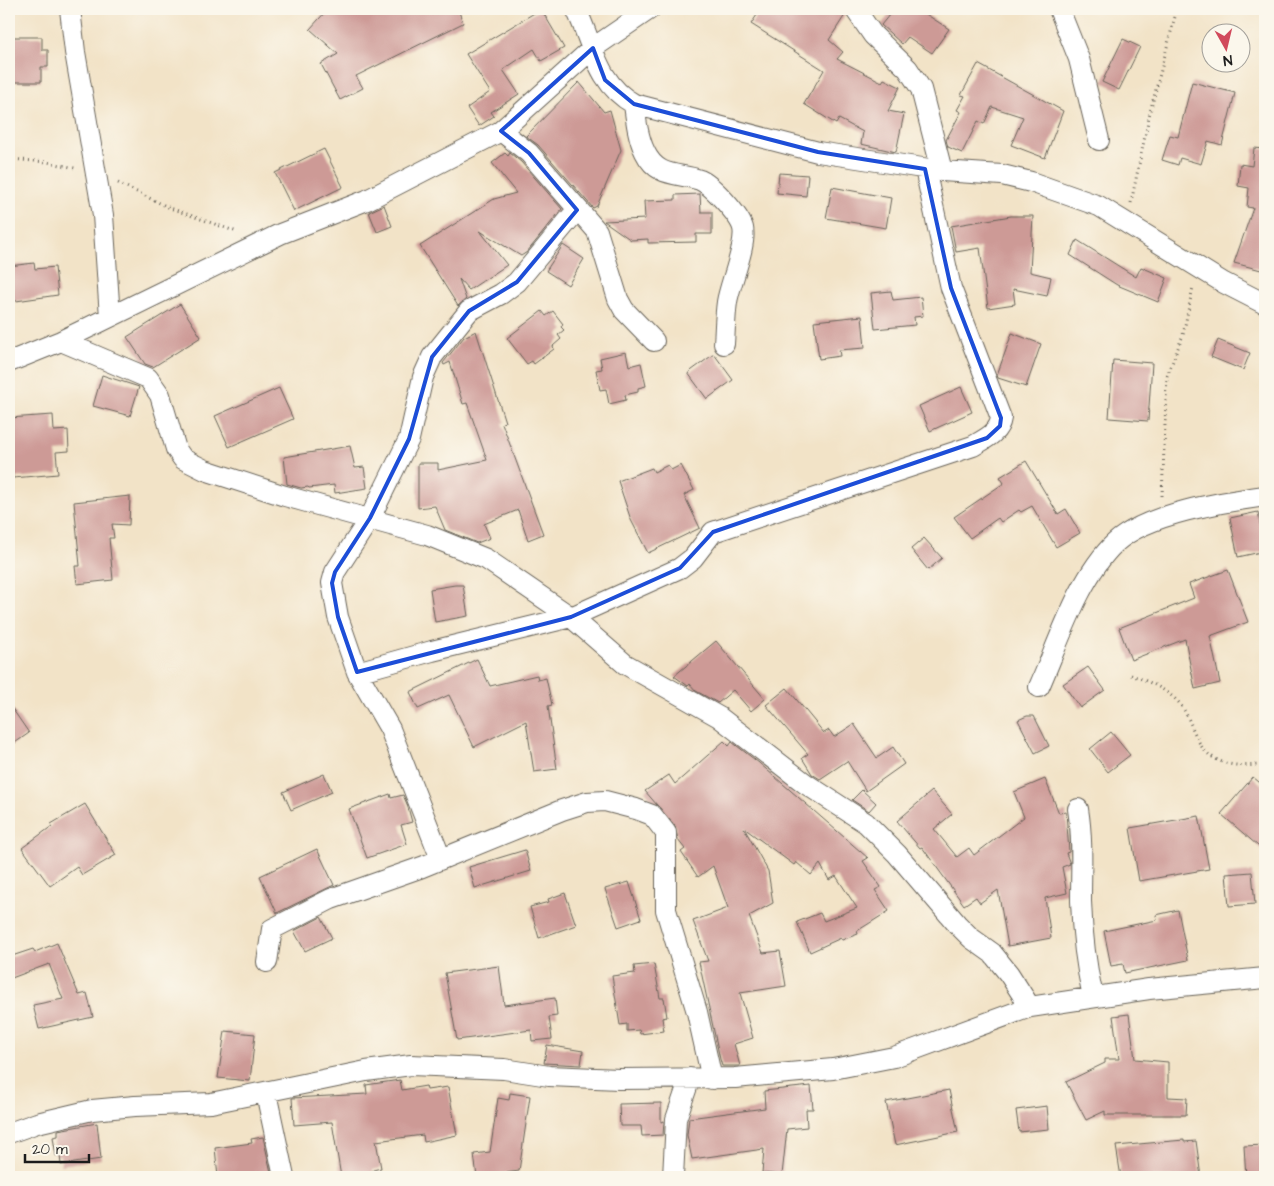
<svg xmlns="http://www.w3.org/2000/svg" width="1274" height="1186" font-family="'Architects Daughter',sans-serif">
<rect width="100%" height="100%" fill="#fbf7ec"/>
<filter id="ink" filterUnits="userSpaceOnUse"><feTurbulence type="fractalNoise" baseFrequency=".02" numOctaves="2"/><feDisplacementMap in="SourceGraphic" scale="10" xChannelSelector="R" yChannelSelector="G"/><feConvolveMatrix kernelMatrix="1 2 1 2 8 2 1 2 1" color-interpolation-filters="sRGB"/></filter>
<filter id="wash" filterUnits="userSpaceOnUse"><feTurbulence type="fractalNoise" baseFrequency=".0096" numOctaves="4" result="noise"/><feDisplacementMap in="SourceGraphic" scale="20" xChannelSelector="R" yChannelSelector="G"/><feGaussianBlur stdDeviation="1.12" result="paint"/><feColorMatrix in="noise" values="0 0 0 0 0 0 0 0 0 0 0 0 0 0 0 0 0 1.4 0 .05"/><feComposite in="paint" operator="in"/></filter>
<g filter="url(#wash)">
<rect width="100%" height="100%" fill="#f2e3c7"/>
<g id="blocks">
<path fill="#cd9a96" d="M328,9H458L463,23L356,76L363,88L340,100L321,64L338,54L310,29Z
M541,9L564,48L541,61L534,49L503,70L519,94L491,112L494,116L479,126L467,108L490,92L466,54Z
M761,9H843L845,15L829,40L843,52L837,59L882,82L884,79L900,87L888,111L904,114L896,152L861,144L863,132L839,119L836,124L804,104L824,70L751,24Z
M894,9H918L949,29L932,53L908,37L902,44L881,25Z
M9,37H42V50H48V67H41V82H9Z
M1123,39L1140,47L1119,90L1102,82Z
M978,64L1063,111L1045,158L1011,145L1023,117L992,107L984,124L978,121L962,153L948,147L946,140L961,112L957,110L965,96L961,95Z
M579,82L604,112L610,110L621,150L597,206L593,208L538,145L526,136Z
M1192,82L1235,93L1222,145L1208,141L1201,164L1180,158L1178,165L1162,160L1170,135L1178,137Z
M1254,148L1265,149V271L1234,263L1253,208L1247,207L1249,188L1238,186L1240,164L1252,166Z
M324,149L343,187L294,211L275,173Z
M505,153L508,156L510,153L521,162L562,209L527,252L521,256L480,231L507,265L469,290L459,279L466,299L458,306L420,246L494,199L516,193L492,163Z
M779,173L808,175L806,196L777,193Z
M832,187L891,198L886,228L826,218Z
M700,194L701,212H712V234H696V242L648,243V239L631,240L604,221L645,219L644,201L675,200V195Z
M384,205L392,226L377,232L369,212Z
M1011,216H1033L1030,272L1051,277L1047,296L1013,289L1015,304L988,308L980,248L956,252L951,226Z
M1077,240L1136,277L1141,267L1167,278L1158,302L1117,285L1070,255Z
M563,245L584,259L568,285L546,271Z
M34,263L35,269L55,267L58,295L9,302V266Z
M891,291L893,300L921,297L923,316L914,317L915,325L875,329L871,293Z
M180,304L201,337L153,367L145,364L127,337Z
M542,311L546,316L553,311L563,324L561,327L564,330L558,335L561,339L553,346L554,349L534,364L532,361L527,364L507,338Z
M862,316L865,348L839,350L840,356L819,359L814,321Z
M476,331L505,422L502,423L543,534L528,540L518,510L484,524L490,538L477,543L445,530L435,506L418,508V463H438V470L487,460L467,403L463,404L450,362L444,365L443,363L464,337Z
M1012,333L1041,344L1026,387L998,378L997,375Z
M1218,340L1250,353L1243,370L1211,357Z
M626,352L629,366L641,363L646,386L638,388V392L625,395L626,400L609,404L606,389L600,390L596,370L602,369L600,358Z
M714,354L733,380L707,399L688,373Z
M1113,360L1152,363L1148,421L1109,418Z
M102,375L139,387L130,416L93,406Z
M961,387L972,412L930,431L919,406Z
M279,388L293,419L229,447L215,416Z
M53,415L54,431L68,430L69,451L56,452L58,474L13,478L9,418Z
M350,446L355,468L364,467L367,488L335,493L334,485L309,488L308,487L301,488L287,484L284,457Z
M1026,461L1058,514L1066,509L1080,533L1056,547L1032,506L1021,512L1019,510L1001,522L998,518L970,538L954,517L1004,483L1000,477Z
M668,465L671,470L681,465L694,490L684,495L700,528L648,553L631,520L618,481L652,468L654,472Z
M130,496L129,525L112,524L114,538H109L113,580L77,584L75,566H80L74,502Z
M1258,512L1265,551L1238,557L1230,518Z
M924,538L942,558L928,570L911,549Z
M1228,570L1248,622L1210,636L1220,683L1195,689L1185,639L1131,660L1119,628L1194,598L1189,584Z
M455,585H463L468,616L435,622L430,589Z
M716,641L765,699L751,711L733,690L718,703L696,691L690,684L688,686L674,676Z
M477,659L490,686L537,675L538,680L546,678L552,705L548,706L557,769L534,772L526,721L474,747L449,695L418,709L410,692Z
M1088,667L1105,690L1080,708L1063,684Z
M787,688L824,733L829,730L834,737L854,724L877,758L893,747L904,764L866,791L847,761L820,779L812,774L802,758L808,754L766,705Z
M9,704L29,733L9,747Z
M1027,716H1034L1049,746L1035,753L1018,720Z
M1111,732L1130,755L1108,772L1090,749Z
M724,741L729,746L732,742L759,763L868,858L863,861L881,887L875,890L889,911L857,931L858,934L842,940L841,938L810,952L797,922L820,913L824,921L857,908L836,876L829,880L820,864L811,875L796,862L794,865L744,828L768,871L773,903L749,916L763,953L780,951L786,986L740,993L753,1038L734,1044L740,1066H722L720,1059L699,962L708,961L693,921L728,908L713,866L698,877L681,852L685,849L678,840L675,826L645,791L669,775L675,784Z
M324,774L332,792L291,810L283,792Z
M1253,777L1265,787V852L1221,814Z
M1045,779L1059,813L1066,812L1069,852L1066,853L1070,864L1062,867L1067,893L1045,898L1051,938L1008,946L998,890L980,903L976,897L964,905L922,847L920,848L897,821L932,791L952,814L934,829L957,857L969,848L974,855L1024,817L1014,792Z
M862,790L876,803L869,811L852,800Z
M390,794L391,798L403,795L407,804L412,822L401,825L407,844L367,858L349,809Z
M85,804L116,855L82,875L77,867L50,886L22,848L52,826L51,824Z
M1199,816L1209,869L1139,881L1130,828Z
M317,849L334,885L277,913L260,876Z
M525,850L531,871L475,888L469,867Z
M1252,872L1255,904L1229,906L1226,874Z
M629,882L641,919L618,927L605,889Z
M565,893L576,925L539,938L530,907L549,902L548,899Z
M1178,910L1188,960L1125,973L1123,964L1111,966L1104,931L1157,920L1156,915Z
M321,917L332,938L305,951L294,931Z
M57,943L79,995L87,993L93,1017L39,1029L33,1005L63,999L49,964L9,979V957L33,949L35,952Z
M654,964L660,998H664L667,1017L662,1018L664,1031L640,1034L639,1030L627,1031V1024L620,1025L612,976L635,973L634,966Z
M499,966L504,1005L555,998L557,1016L549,1017L552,1039L532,1041L531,1030L457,1040L445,973Z
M1129,1014L1135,1059L1168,1062V1097L1187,1098L1186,1115H1105V1111L1086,1120L1066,1082L1105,1063V1059H1119L1113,1016Z
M225,1031L255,1034L250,1081L218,1078Z
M547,1045L583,1051L581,1065L544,1063Z
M400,1080L402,1090L426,1086L427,1090L448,1087L457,1135L424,1142L423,1135L376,1141L381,1168L373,1170V1177H341L332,1122L294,1125L292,1098L367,1094L366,1085Z
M811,1086L813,1109H806L807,1127L787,1129L782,1175L762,1173L764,1149L692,1159L687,1135L689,1118L765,1108L764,1091Z
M949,1090L958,1132L895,1145L886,1102Z
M510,1093L530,1096L519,1171L477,1177L474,1154L490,1152L498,1098L509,1100Z
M661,1103V1122L664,1121L663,1135L642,1136L641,1126H620L619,1104Z
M1047,1106L1049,1129L1019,1132L1016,1110Z
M97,1123L101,1159L61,1165L60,1155L56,1156L53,1137L58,1136V1130Z
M263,1137L272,1177H218L215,1148L252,1143L251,1139Z
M1184,1140V1142L1196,1141L1201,1177H1121L1116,1146Z
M1265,1145V1177H1246L1244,1146Z"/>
</g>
</g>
<g filter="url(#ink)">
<use href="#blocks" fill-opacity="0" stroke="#676258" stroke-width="1"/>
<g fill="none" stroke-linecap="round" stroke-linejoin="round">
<g stroke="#676258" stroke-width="22">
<path id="minor" d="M70,9L75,52L103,215L110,317
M576,9C593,44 597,84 634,104L818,152L942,171L1002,175L1031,182L1099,206L1224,283L1265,304
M855,9L873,35L908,69L921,89L942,171
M1059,9L1079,59L1099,140
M634,104C636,120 638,138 645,152C658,179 679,172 700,180C712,185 740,216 743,228C747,245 730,283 727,302C725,316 725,330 724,344
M501,131L529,153L597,231L618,299L624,310L654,341
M61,341L148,378L160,395L176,449L183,459L205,470L285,496L427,535L486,559L571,617L625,664L719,717L806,784L866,823L897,854L957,924L971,938L992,953L1009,974L1030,1007
M9,362L61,341L280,234L367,200L501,131L593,48L650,9
M357,672L432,651L571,617L680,568L693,558L713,532L973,446C985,439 999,433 1001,418L951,288L925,169
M1039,687C1059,642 1079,577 1115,543C1147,513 1223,502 1265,496
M1078,809C1083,840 1081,870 1081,901C1082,933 1086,966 1093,997
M441,859L390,729L357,672L338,617L332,583L335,572L370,518L409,439L423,377L432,357L469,311L501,294L517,282L577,210
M267,962L272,929L331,899L422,867L562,810L587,802L605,801L636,809L652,815L666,833V910L697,1012L712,1079
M266,1093L284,1177
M9,1133L37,1123L92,1110L135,1106L211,1103L366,1071L411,1065L504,1069L549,1076L619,1079L735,1078L833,1069L894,1057L1030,1007L1149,989L1265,978
M673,1177L676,1119L690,1078"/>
</g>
<path stroke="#676258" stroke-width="3" stroke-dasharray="1 4" stroke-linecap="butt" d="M9,159L47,162L75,168
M118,183L170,208L237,232
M1131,203L1150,112L1177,9
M1162,496L1167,376L1183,335L1193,287
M1131,675C1148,681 1167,689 1180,704C1188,714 1191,727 1197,738C1209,766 1238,768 1265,764"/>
<use href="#minor" stroke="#fff" stroke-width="20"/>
</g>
</g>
<path fill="none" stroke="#1d4ed8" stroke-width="4" stroke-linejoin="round" d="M593,48L605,80L634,104L818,152L925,169L951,288L1001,418L1000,426L987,438L713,532L680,568L571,617L357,672L338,617L332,583L335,572L370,518L409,439L432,357L469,311L517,282L577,210L529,153L501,131Z"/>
<rect width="1274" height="1186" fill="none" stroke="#fbf7ec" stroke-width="30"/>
<g transform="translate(1226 48) rotate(172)"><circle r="24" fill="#fbf7ec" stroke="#a29f99"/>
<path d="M0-4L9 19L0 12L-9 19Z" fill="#d1495b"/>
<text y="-8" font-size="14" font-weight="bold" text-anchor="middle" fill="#1c1c1c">N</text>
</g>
<path d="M25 1154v8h64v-8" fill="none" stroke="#1c1c1c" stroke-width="2.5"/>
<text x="32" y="1154" font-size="15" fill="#1c1c1c" stroke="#fbf7ec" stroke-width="4" paint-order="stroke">20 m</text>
</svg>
